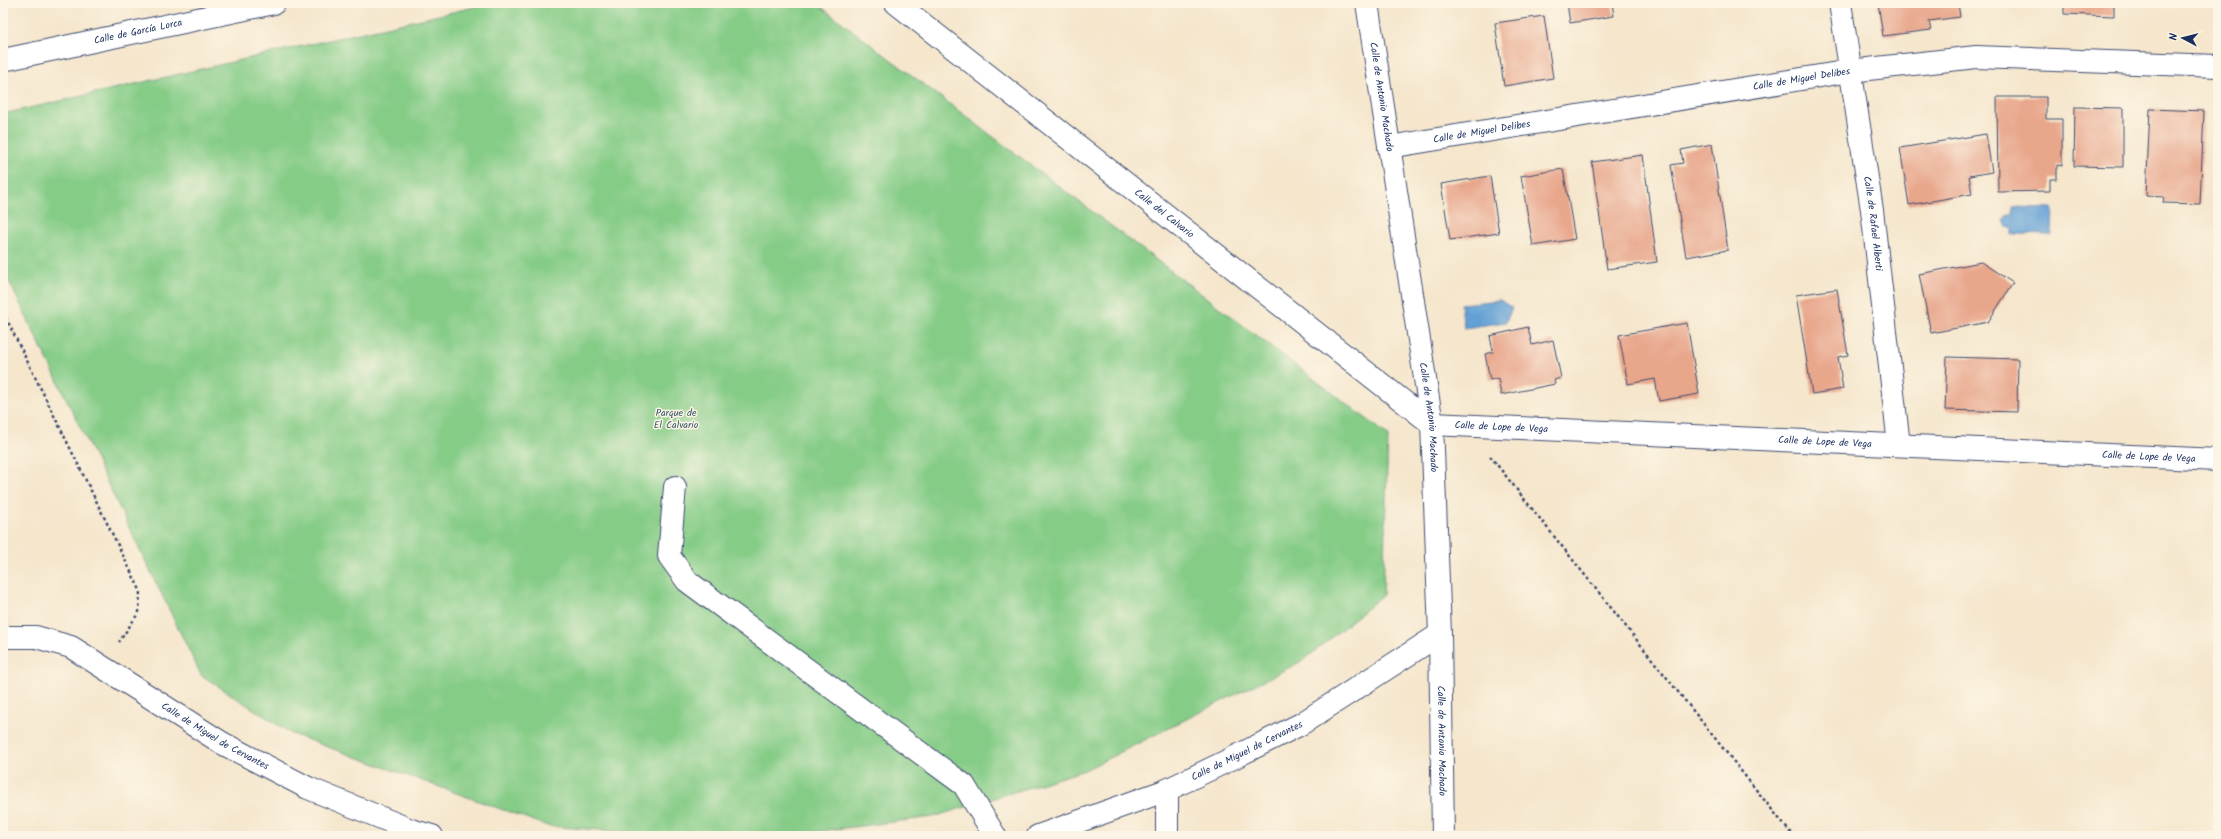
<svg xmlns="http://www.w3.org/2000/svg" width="2221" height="839" font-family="Kalam,sans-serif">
<rect width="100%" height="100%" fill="#fcf5e5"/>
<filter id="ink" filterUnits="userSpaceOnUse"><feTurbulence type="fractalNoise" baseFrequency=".025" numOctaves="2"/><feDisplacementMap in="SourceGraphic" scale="8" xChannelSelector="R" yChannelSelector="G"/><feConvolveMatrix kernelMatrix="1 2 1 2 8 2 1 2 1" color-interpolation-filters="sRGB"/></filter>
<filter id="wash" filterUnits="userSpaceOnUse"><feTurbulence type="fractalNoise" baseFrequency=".012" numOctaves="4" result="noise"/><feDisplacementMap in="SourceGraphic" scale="16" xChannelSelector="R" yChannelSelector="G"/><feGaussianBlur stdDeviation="0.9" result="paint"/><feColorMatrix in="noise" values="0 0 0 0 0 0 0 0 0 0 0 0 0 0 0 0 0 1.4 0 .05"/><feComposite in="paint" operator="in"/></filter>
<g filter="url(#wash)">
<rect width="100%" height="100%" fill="#f5e6cc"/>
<path fill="#85cc87" stroke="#507e72" d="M492,3H816L1388,435L1383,595L1304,660L1085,770L933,817L781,836H679L548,826L292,734L201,675L3,269V114Z"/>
<path fill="#64a1d5" stroke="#40689a" d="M2013,207L2053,208L2052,235L2012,234V227H2007L2004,221L2008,215H2013Z
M1500,300L1512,308L1506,322L1464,328L1461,304Z"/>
<g id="blocks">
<path fill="#e8a68b" d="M1567,3H1612L1614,16L1570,23Z
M1878,3H1958L1960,17L1929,21L1931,30L1883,36Z
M2064,3H2114V16L2064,14Z
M1544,16L1553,78L1504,86L1495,23Z
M1997,97H2046V119H2062V166L2057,165V179H2050V191L1998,192Z
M2075,107L2123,108V167L2074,166Z
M2150,109L2204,111L2200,204L2163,203L2164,197L2146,196Z
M1986,134L1992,172L1969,176L1972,194L1909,205L1900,148Z
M1712,144L1728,250L1686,257L1671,165L1683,163L1681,150Z
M1643,155L1657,262L1607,269L1592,162Z
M1563,169L1575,239L1533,246L1521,176Z
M1490,176L1499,233L1450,240L1441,184Z
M1981,262L2013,283L1988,322L1931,333L1919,274Z
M1837,289L1848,355L1838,357L1843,389L1812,394L1796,295Z
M1687,323L1699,394L1659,401L1655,379L1628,384L1619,335Z
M1528,327L1532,345L1553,340L1561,378L1554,380L1555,384L1501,395L1498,378L1490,380L1485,354L1493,352L1490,336Z
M1947,357L2018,359L2017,412L1945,410Z"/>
</g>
</g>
<g filter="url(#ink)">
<use href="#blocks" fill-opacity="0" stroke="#3c4a6e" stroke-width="1"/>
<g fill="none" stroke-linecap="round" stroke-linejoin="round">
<g stroke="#3c4a6e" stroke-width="24">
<g id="minor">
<path id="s1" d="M896,3L1432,424L2218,460"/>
<path id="s2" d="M1367,3L1432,424L1440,634L1443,836"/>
<path id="s3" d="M1840,3L1872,210L1899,445"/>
<path id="s4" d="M3,60L274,3"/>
<path id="s5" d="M1389,147L1850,71L1976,57L2218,66"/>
<path d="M675,487L669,556L687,581L964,785L995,836"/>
<path id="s6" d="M3,637H36L71,647L222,743L308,788L411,830L432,836"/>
<path d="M1167,790V836"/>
<path id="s7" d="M1038,836L1167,790L1229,760L1301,724L1440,634"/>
</g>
</g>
<path stroke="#3c4a6e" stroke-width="2.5" stroke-dasharray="3 3" stroke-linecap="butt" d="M3,312L140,590L139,612L119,642
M1490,456L1793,836"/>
<use href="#minor" stroke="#fff" stroke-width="22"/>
</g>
</g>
<g text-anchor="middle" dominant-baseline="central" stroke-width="3" stroke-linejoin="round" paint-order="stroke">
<g font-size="10" fill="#1b2f5e" stroke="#fcf5e5">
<text stroke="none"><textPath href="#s4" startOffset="138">Calle de García Lorca</textPath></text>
<text stroke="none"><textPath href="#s5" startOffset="418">Calle de Miguel Delibes</textPath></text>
<text stroke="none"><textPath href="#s2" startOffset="95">Calle de Antonio Machado</textPath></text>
<text stroke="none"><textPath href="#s5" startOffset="94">Calle de Miguel Delibes</textPath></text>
<text stroke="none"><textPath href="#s1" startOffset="341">Calle del Calvario</textPath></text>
<text stroke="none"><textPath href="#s3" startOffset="223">Calle de Rafael Alberti</textPath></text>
<text stroke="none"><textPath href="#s2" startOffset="419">Calle de Antonio Machado</textPath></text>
<text stroke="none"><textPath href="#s1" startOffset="751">Calle de Lope de Vega</textPath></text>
<text stroke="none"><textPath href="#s1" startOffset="1075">Calle de Lope de Vega</textPath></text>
<text stroke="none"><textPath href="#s1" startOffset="1399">Calle de Lope de Vega</textPath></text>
<text stroke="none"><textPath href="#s6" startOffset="239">Calle de Miguel de Cervantes</textPath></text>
<text stroke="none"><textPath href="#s2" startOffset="743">Calle de Antonio Machado</textPath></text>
<text stroke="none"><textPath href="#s7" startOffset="226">Calle de Miguel de Cervantes</textPath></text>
</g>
<g font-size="10" fill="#365668" stroke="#fcf5e5">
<text x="676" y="413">Parque de<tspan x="676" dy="12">El Calvario</tspan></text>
</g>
</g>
<rect width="2221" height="839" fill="none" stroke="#fcf5e5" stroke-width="16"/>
<g transform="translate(2183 38) rotate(277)" stroke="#fcf5e5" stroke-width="3" paint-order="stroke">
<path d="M0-3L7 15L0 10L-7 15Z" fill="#1b2f5e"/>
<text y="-6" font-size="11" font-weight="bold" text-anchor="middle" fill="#1b2f5e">N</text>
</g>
</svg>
